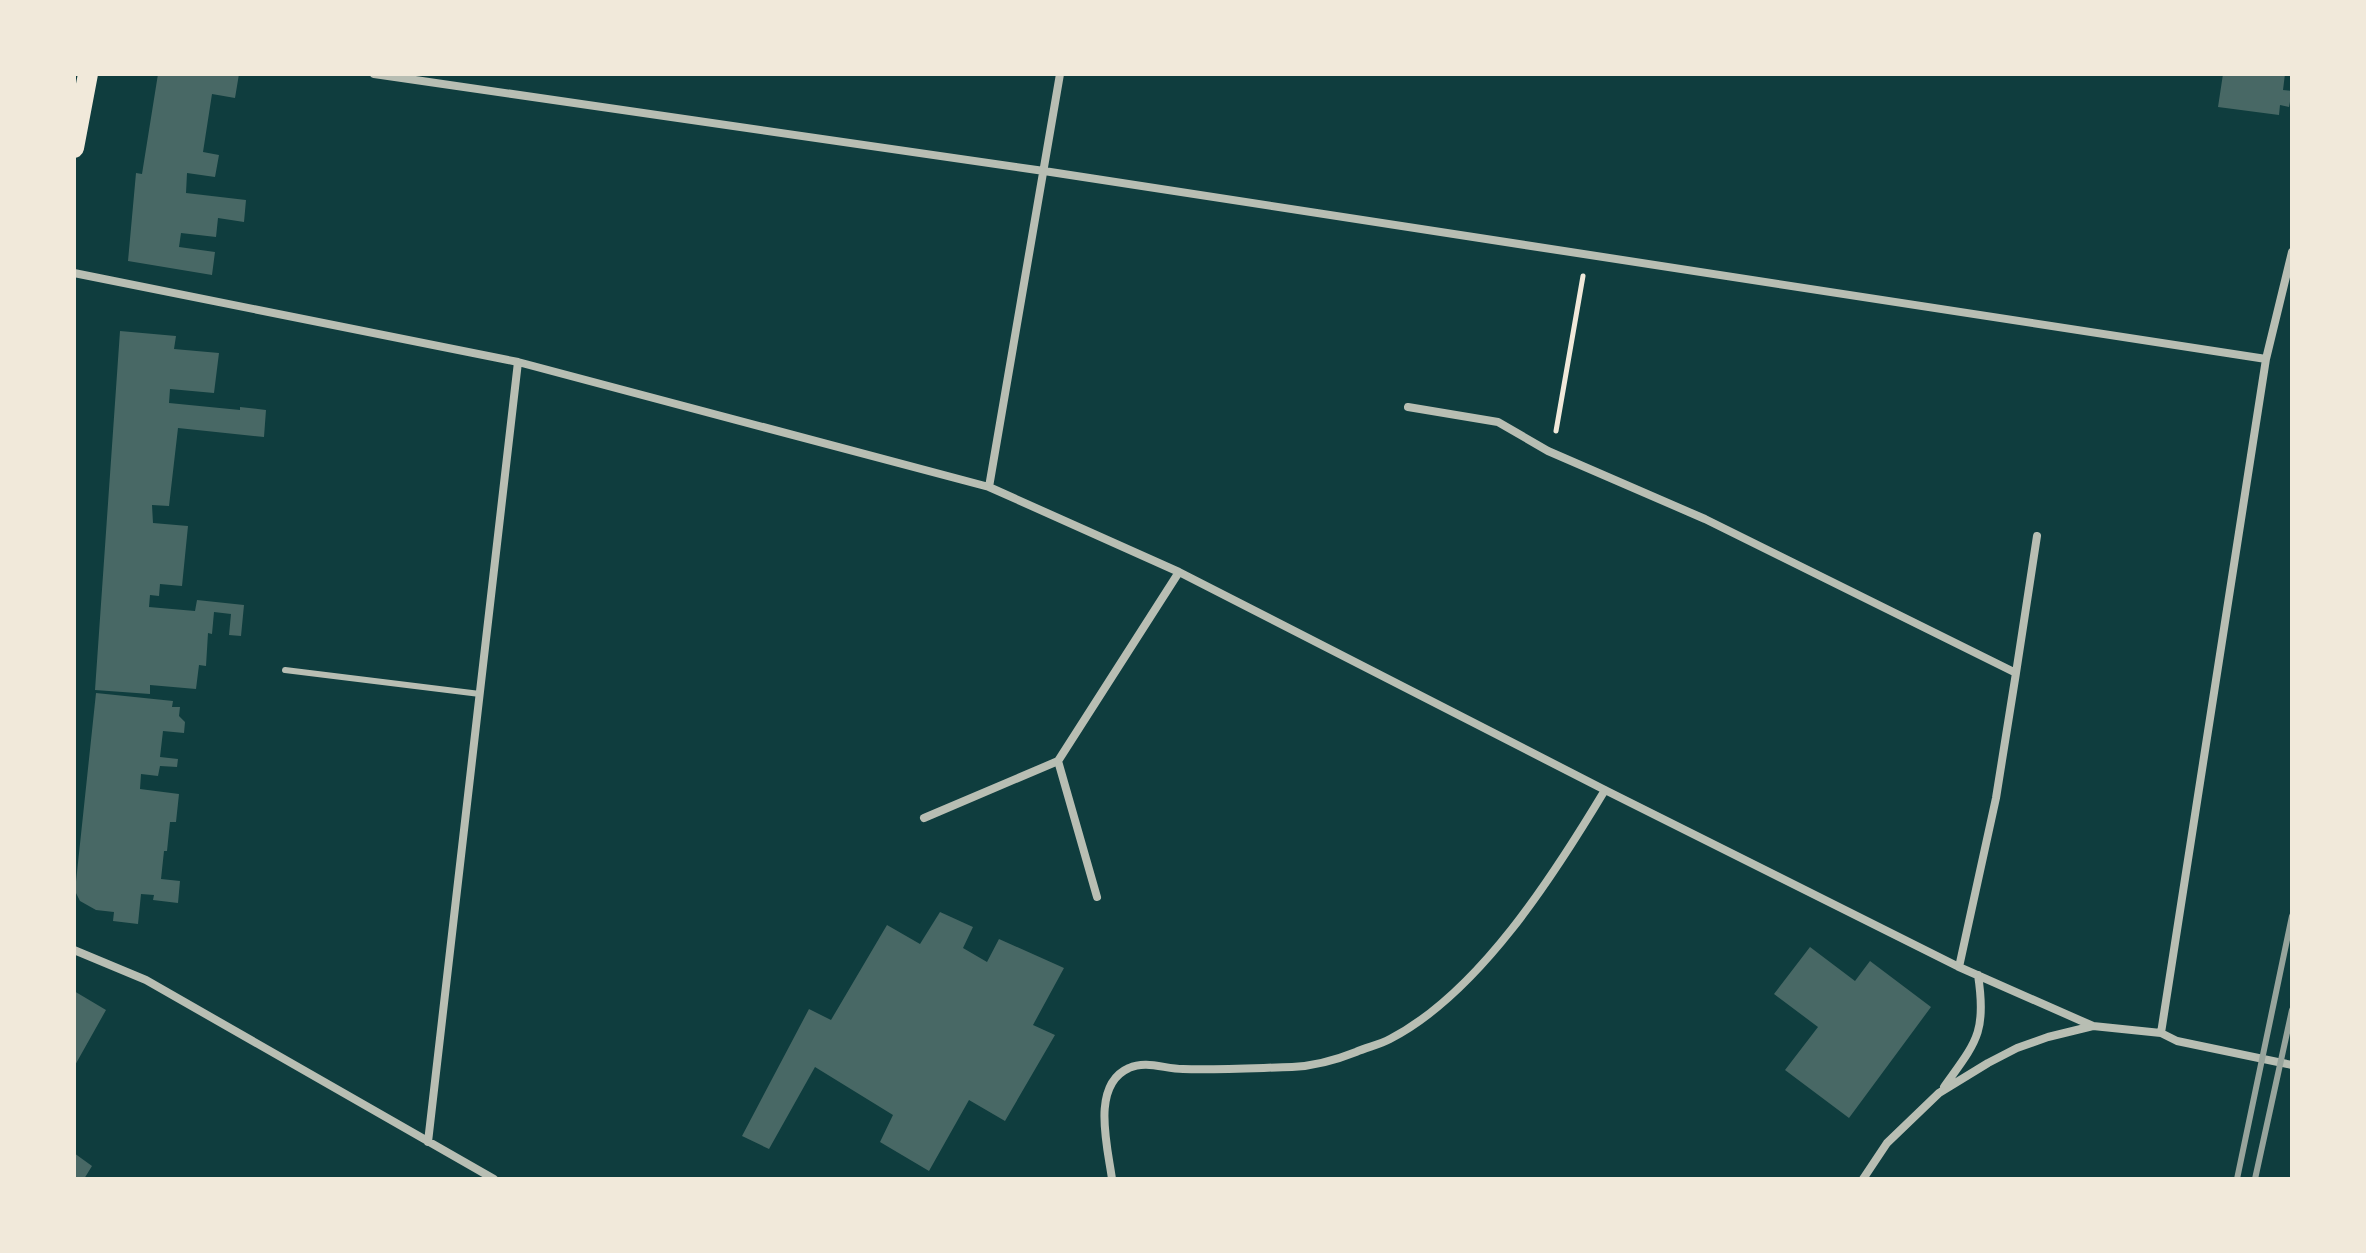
<svg xmlns="http://www.w3.org/2000/svg" width="2366" height="1253" font-family="'Space Grotesk',sans-serif">
<rect width="100%" height="100%" fill="#0f3d3e"/>
<path fill="#486865" d="M158,74H239L235,98L212,94L203,152L219,155L215,177L187,173L186,193L246,200L244,222L218,218L216,237L181,233L179,247L215,252L212,275L128,261L136,173L142,174Z
M2223,74H2285L2283,90L2292,91L2289,107L2280,105L2279,115L2218,107Z
M120,331L176,336L174,349L219,353L214,393L170,389L169,403L240,410V407L266,410L264,437L178,428L169,506L152,505L153,523L188,526L182,586L160,584L159,596L150,595L149,607L195,611L197,600L244,605L241,636L229,635L231,614L214,612L212,634L208,633L206,666L199,665L196,689L150,685V694L95,690Z
M96,693L173,701L172,707H180L179,716L185,722L184,733L163,731L160,757L178,759L177,767L160,766L158,776L141,774L140,789L179,794L176,822H170L167,851H164L161,879L180,881L178,903L153,900L154,895L141,894L138,924L113,921L114,912L96,910L80,901L75,891Z
M940,912L973,927L963,948L987,962L999,939L1064,968L1033,1025L1055,1035L1005,1121L969,1100L929,1171L880,1142L893,1115L815,1067L769,1149L742,1136L809,1009L831,1020L887,925L920,944Z
M1810,947L1855,981L1870,961L1931,1007L1849,1118L1785,1070L1818,1027L1774,994Z
M74,991L106,1010L74,1067Z
M74,1153L92,1166L84,1179H74Z"/>
<g fill="none" stroke-linecap="round" stroke-linejoin="round">
<path stroke="#f1e9da" stroke-width="5" d="M1556,431L1583,276"/>
<path stroke="#b8beb3" stroke-width="6" d="M285,670L480,694"/>
<path stroke="#b8beb3" stroke-width="8" d="M374,74L1044,171L2266,359
M74,273L518,362L989,487L1179,572L1605,790L1959,967L2093,1026
M1408,407L1498,422L1548,451L1705,519L2016,673L1996,798L1959,967
M989,487L1060,74
M2016,673L2037,536
M1058,761L1097,897
M924,818L1058,761L1179,572
M74,950L146,980L494,1179
M2161,1033L2266,359L2292,252
M1944,1087C1976,1042 1987,1033 1978,975
M428,1142L518,362
M1112,1179C1108,1148 1090,1085 1129,1068C1146,1060 1165,1069 1183,1069C1219,1070 1255,1068 1292,1067C1313,1066 1336,1060 1356,1052C1367,1047 1379,1045 1390,1039C1479,993 1554,875 1605,790
M1863,1179L1887,1143L1939,1093L1988,1063L2017,1048L2048,1037L2093,1026L2161,1033L2177,1041L2292,1065"/>
<path stroke="#f1e9da" stroke-width="20" d="M74,148L88,74"/>
<path stroke="#97a49c" stroke-width="6" d="M2237,1179L2292,916
M2255,1179L2292,1010"/>
</g>
<rect width="2366" height="1253" fill="none" stroke="#f1e9da" stroke-width="152"/>
</svg>
